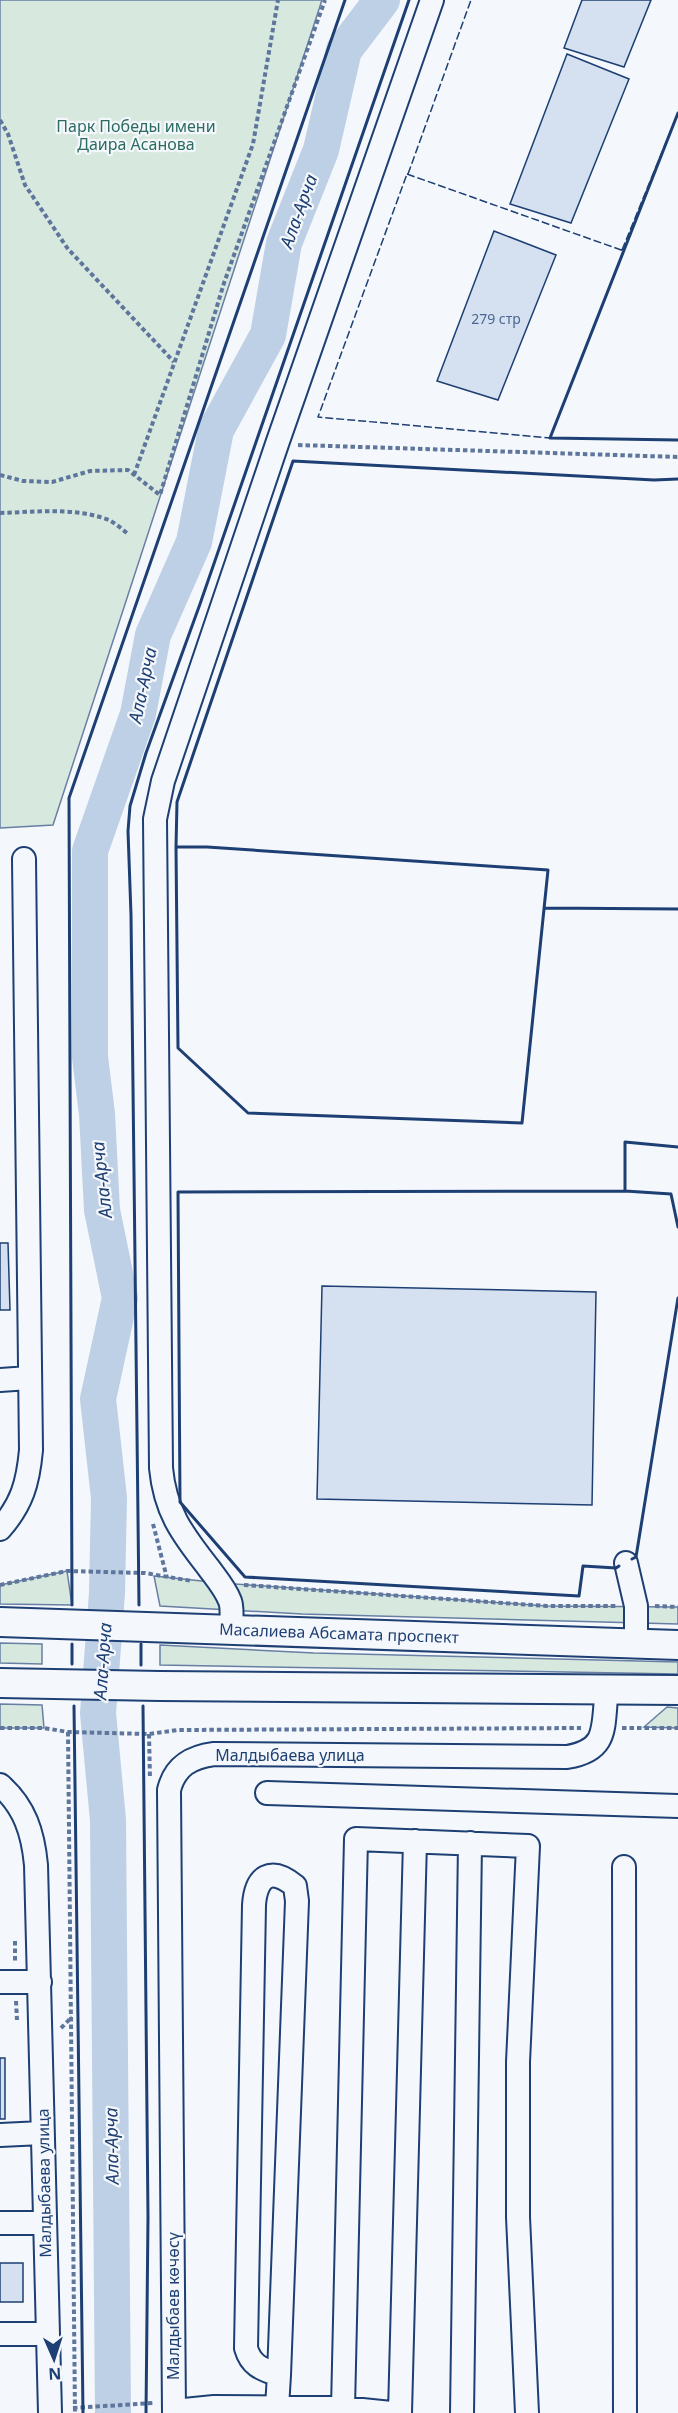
<svg xmlns="http://www.w3.org/2000/svg" width="678" height="2413" font-family="'Noto Sans',sans-serif">
<rect width="100%" height="100%" fill="#f4f7fb"/>
<path fill="#d7e8df" stroke="#687fa3" stroke-width="1.5" d="M0,0H322L53,825L0,828Z
M67,1571L72,1605L0,1604V1585Z
M154,1576L221,1583L547,1606L678,1607V1624L302,1614L160,1606Z
M0,1643L42,1644V1664L0,1663Z
M160,1645L314,1653L678,1662V1674L160,1665Z
M0,1704L42,1705L44,1728H0Z
M667,1707L678,1708V1728L644,1727Z"/>
<g fill="none" stroke-linecap="round" stroke-linejoin="round">
<path stroke="#bed0e5" stroke-width="36" d="M113,2413L108,1820L98,1713L107,1593L109,1498L98,1399L120,1298L102,1210L97,1114L90,1057V851L138,714L153,635L194,542L216,430L268,335L284,243L321,150L344,50L382,0"/>
</g>
<path fill="#d5e0f0" stroke="#1d3f73" stroke-width="1.5" d="M582,0H651L624,67L564,48Z
M567,54L629,79L571,223L510,204Z
M494,231L556,255L498,400L437,381Z
M0,1243H8L10,1310H0Z
M322,1286L596,1292L592,1505L317,1499Z
M0,2058H5V2119H0Z
M0,2263H23V2302H0Z"/>
<g fill="none" stroke-linecap="round" stroke-linejoin="round">
<g stroke="#1d3f73" stroke-width="26">
<path id="minor" d="M0,1380L29,1378
M0,1529C22,1504 28,1483 31,1450L24,859
M626,1563L636,1606V1644
M231,1629C231,1620 233,1609 230,1601C225,1588 216,1578 208,1567C182,1534 165,1511 161,1468L155,819L163,781L277,444L432,0
M0,1785C25,1807 33,1833 36,1865L50,2413
M267,1793L678,1806
M624,1867L625,2413
M0,1982H40
M0,2135L42,2133
M0,2223H44
M0,2334H47
M277,2407L279,2375L297,1901L295,1886C271,1866 256,1876 254,1905L246,2348C251,2366 262,2369 279,2375
M343,2408L391,2413
M174,2411L214,2407L343,2408L356,1839L528,1846L518,2062V2217L527,2413
M174,2413L169,1790C175,1766 191,1757 214,1754L567,1757C610,1750 602,1726 607,1689
M400,2413L415,1841
M462,2413L470,1843"/>
</g>
<g stroke="#1d3f73" stroke-width="32">
<path id="major" d="M0,1622L678,1645
M0,1683L160,1686L678,1690"/>
</g>
<path stroke="#5e769c" stroke-width="4" stroke-dasharray="4.5 3" stroke-linecap="butt" d="M0,120L8,134L25,185L68,249L174,362
M298,445L678,457
M0,475L23,481L52,482L90,471L128,470L160,495L224,283L325,0
M134,475L253,144L278,0
M0,513C35,512 75,507 109,520C115,523 122,529 128,534
M153,1524L167,1578
M0,1585L67,1571L145,1573L192,1581
M244,1585L547,1606H617
M655,1606L678,1607
M0,1728H44L68,1732L149,1734L178,1730L581,1728
M622,1728H678
M68,1732L75,2413
M149,1734L150,1779
M15,1941V1963
M16,2001L17,2020
M61,2028L72,2017
M73,2408L153,2403"/>
<use href="#minor" stroke="#f4f7fb" stroke-width="22"/>
<use href="#major" stroke="#f4f7fb" stroke-width="28"/>
<path stroke="#1d3f73" stroke-width="1.5" stroke-dasharray="8 3" stroke-linecap="butt" d="M407,174L624,251L550,438L318,417Z
M408,174L471,0
M622,250L678,113"/>
<path stroke="#1d3f73" stroke-width="3" d="M678,113L550,438L678,440
M176,847H207L548,870L522,1123L248,1113L178,1048Z
M176,847L177,802L293,461L654,480L678,479
M544,908L678,909
M625,1191V1142L678,1147
M632,1559L636,1557L678,1298
M619,1566L616,1568L583,1566L579,1596L245,1577L180,1502L178,1192L625,1191L671,1194L678,1227
M72,1605L69,798L345,0
M139,1605L131,915L128,831L130,806L146,753L200,604L409,0
M72,1664V1644
M141,1665V1644
M74,1706L83,2413
M143,1706L148,2217L146,2413"/>
</g>
<g text-anchor="middle" dominant-baseline="central" stroke-width="4.5" stroke-linejoin="round" paint-order="stroke">
<g font-size="14" fill="#4b6792">
<text x="496" y="318">279 стр</text>
</g>
<g font-size="16" fill="#2c6c60" stroke="#f4f7fb">
<text x="136" y="126">Парк Победы имени<tspan x="136" dy="18">Даира Асанова</tspan></text>
</g>
<g font-size="16" fill="#1d3f73" stroke="#f4f7fb">
<text transform="translate(339 1633) rotate(2)">Масалиева Абсамата проспект</text>
<text x="290" y="1755">Малдыбаева улица</text>
<text transform="translate(44 2183) rotate(-91)">Малдыбаева улица</text>
<text transform="translate(173 2306) rotate(-90)">Малдыбаев көчөсү</text>
</g>
<g font-size="18" font-style="italic" fill="#1d3f73" stroke="#f4f7fb">
<text transform="translate(298 211) rotate(-70)">Ала-Арча</text>
<text transform="translate(142 685) rotate(-78)">Ала-Арча</text>
<text transform="translate(101 1180) rotate(-96)">Ала-Арча</text>
<text transform="translate(102 1661) rotate(-86)">Ала-Арча</text>
<text transform="translate(111 2146) rotate(-91)">Ала-Арча</text>
</g>
</g>
<g transform="translate(54 2359) rotate(177)" stroke="#f4f7fb" stroke-width="4.5" paint-order="stroke">
<path d="M0-4.5L10 22L0 15L-10 22Z" fill="#1d3f73"/>
<text y="-9" font-size="16" font-weight="bold" text-anchor="middle" fill="#1d3f73">N</text>
</g>
</svg>
